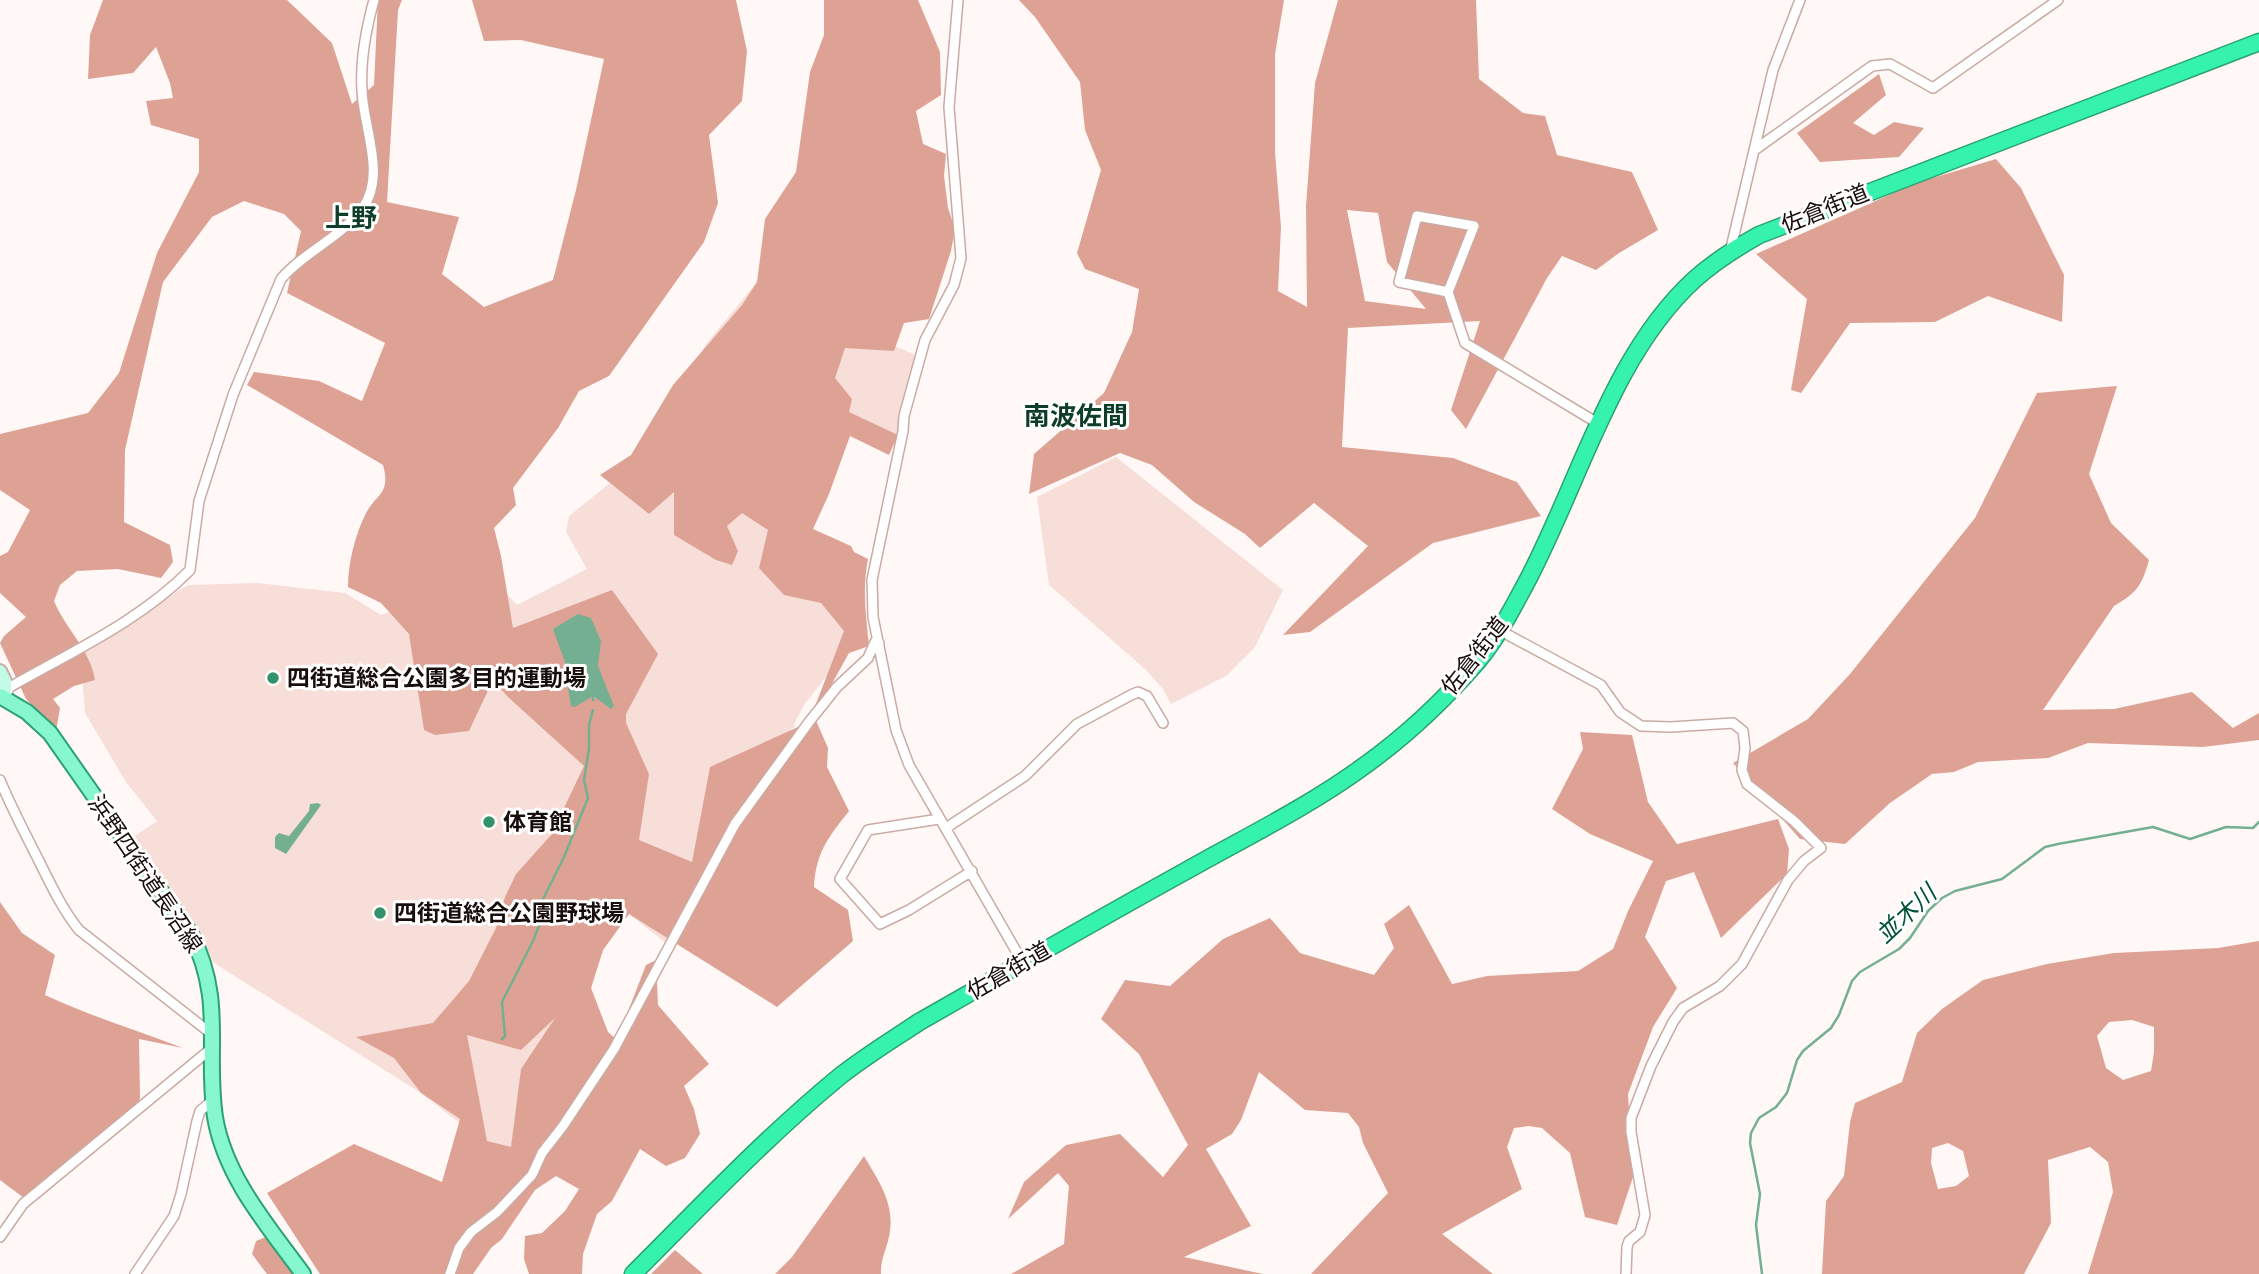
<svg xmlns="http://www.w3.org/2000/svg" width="2259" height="1274" font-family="Roboto,'Noto Sans JP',sans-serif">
<rect width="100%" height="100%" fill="#fff8f7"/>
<path fill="#f7ded8" d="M757,282L915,355L898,435L854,417L796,537L858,636L804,705L794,724L795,727L791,729L671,947L629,914L603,950L591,988L612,1046L517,1168L421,1093L214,963L129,840L157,821L126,782L85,713L80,650L188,585L258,583L345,593L381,615L487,574L517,605L587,569L566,532L569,516L671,434L679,387L707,343Z
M1116,457L1283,590L1255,647L1226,676L1171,704L1163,689L1146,670L1049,585L1037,497Z"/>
<path fill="#dea295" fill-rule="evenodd" d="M103,0H287L332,43L352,104L374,85L378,0H402L398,10L387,202L459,217L442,274L484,307L553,280L576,190L604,59L521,40L484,41L472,0H736L747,51L742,101L709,135L718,203L704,242L609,376L579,391L558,428L513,488L516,505L494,528L501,556L513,628L612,590L658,654L626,714V723L649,774L639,840L692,862L710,767L809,722L844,631L821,603L784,595L759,568L768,530L742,513L727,526L738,551L732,565L716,560L674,535V492L649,514L600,475L631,455L673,385L742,305L757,282L765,219L796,172L810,72L824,35V0H918L940,52L941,95L916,111L923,144L946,154L944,176L948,208L955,229L951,251L929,319L904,323L894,351L845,348L835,378L852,399L849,412L898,435L889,455L850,436L829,494L813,529L851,546L854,552L868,559C862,589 866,616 869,646L849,653L814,716L828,748L827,767L849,811C828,838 816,852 814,887L848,910L853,941L777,1007L629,914L603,950L591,988L608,1032L617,1040L646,965L656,960L658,1005L709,1064L684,1086L694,1109L700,1134L685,1158L666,1166L640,1149L612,1201L597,1214L583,1254L582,1274H529L524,1259L525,1236L542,1233L565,1211L579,1189L556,1176L535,1190L502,1239L491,1248L473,1274H320L267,1193L354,1144L442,1182L460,1119L421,1093L394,1058L356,1037L433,1023L469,981L496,928L505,897L516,874L551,835L584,766L507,696L493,680L469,731L435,735L424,730L409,634L381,603L348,587C348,563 355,535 366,513C377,493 391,494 383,465L247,385L254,372L319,381L362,401L385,343L287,293L301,231L284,214L244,201L212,217L163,282L125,450L124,522L170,545L173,562L161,578L118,569L77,571L60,585L54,601C65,628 91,651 95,680L74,686L53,699L60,708L56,731L26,699L0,643L4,636L26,617L0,593V556L8,552L30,510L0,490V434L88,413L119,373L157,253L199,172V139L151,125L146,101L173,98L170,83L156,47L133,73L88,79L90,35ZM555,1018L521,1069L511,1147L487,1141L467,1035L521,1050Z
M1019,0H1284L1275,54V152L1281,227L1278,291L1307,307L1306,206L1315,83L1338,0H1476L1479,79L1523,113L1545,116L1557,155L1632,172L1658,230L1619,253L1596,270L1562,256L1547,278L1466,429L1451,410L1480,321L1348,328L1342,447L1453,458L1517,482L1541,516L1433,543L1310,632L1283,635L1368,546L1314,503L1260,548L1245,534L1194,502L1152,465L1120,453L1029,494L1034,454L1104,393L1132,332L1139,289L1085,269L1077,253L1101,170L1085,130L1080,82L1035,17ZM1347,210L1378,213L1387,262L1426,309L1365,301Z
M1879,74L1886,95L1853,123L1874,135L1894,122L1924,128L1899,157L1820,162L1797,133Z
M1996,159L2021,188L2064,275L2062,322L1988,296L1935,322L1850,323L1801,393L1791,390L1807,299L1756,254L1916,183Z
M2117,386L2089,474L2111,523L2149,560C2142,585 2137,593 2114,606L2043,710L2114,709L2192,692L2233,728L2259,713V740L2203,747L2088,743L2048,758L1978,762L1954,772L1932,774L1890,803L1845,844L1800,839L1733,763L1808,719L1850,674L1975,518L2037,393Z
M1580,732L1632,735L1648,802L1677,844L1778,819L1789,849L1787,874L1721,938L1694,872L1666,881L1645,937L1677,988L1653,1027L1628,1094L1633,1177L1617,1225L1585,1217L1570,1153L1542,1128L1529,1126L1514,1128L1507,1147L1522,1189L1442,1234L1493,1274H1311L1388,1193L1363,1143L1359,1127L1348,1113L1305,1110L1259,1072L1241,1120L1232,1134L1206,1149L1251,1226L1184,1257L1263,1274H1011L1064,1244L1069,1186L1058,1173L1008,1219L1024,1182L1066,1145L1120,1134L1163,1177L1188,1145L1139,1054L1101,1019L1125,980L1170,986L1223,939L1270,918L1300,953L1374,975L1394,948L1384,924L1409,905L1452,984L1487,976L1578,971L1613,949L1628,911L1653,861L1590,834L1552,809L1583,749Z
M0,902L22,933L55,955L45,995C90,1016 136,1030 183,1048L139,1039L140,1098L129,1124L73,1160L24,1198L0,1180Z
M2259,941V1274H2088L2113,1192L2108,1162L2090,1147L2048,1160L2051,1223L2024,1274H1822L1826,1201L1844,1176L1850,1122L1855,1103L1902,1082L1917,1033L1942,1009L1983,980L2047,964L2114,953L2218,948ZM2132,1020L2154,1027V1052L2151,1071L2123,1080L2106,1068L2097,1036L2109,1022ZM1948,1143L1963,1151L1969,1176L1956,1186L1938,1189L1931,1163L1932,1148Z
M864,1156C878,1180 894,1202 890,1231C888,1247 880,1259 881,1274H775L792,1257Z
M273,1234L312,1274H267L252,1254L256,1241Z
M675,1250L703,1274H651Z"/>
<path fill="#74af92" d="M578,614L591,618L601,641L598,666L614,706L611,709L593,696L575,707L571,706L568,688L570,676L553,629Z
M318,803L321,805L286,854L275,848V837L279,833L289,836L309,811L310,804Z"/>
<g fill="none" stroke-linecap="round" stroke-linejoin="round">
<path stroke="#74af92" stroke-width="2.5" d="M593,700V696
M502,1039L505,1036L502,1002L533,941L544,913L542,901L564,857L588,798L584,780L589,749V725L593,710
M1762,1274L1756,1225L1760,1194L1750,1143L1751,1133L1759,1118L1776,1107L1787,1093L1797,1060L1803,1051L1831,1028L1839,1015L1852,981L1860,972L1899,949L1910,938L1928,911L1942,898L1955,891L2002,879L2045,847L2058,844L2153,827L2190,839L2226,827L2253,828L2259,822"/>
<g stroke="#caaba4" stroke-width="12">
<path id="street" d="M958,0L949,107L961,258L954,285L925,340L904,416L903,431L872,580L873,617L896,730L909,765L1023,963
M1756,149L1872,66L1890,64L1933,88L2058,0
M1417,216L1474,226L1448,292L1399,282Z
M1730,252L1773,70L1800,0
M1448,292L1465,343L1599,424
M1499,630L1601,685L1620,712L1641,726L1671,727L1733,723L1743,731L1745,748L1742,770L1747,784L1794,821L1821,848L1804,861L1788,880L1742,964L1720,986L1683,1008L1673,1022L1651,1066L1631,1118V1132L1645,1215L1640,1232L1629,1241L1627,1247L1626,1274
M5,696L10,687C71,652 140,621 190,570L199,501L233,395L281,279C304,252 340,238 362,209C387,176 363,127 362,90C360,59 366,29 374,0
M0,780C11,807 25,833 38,859C50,883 62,909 79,930L213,1035
M939,819L868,830L840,879L880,924L909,910L972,871
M946,828L1025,776L1077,724L1131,695L1138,692L1147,696L1163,723
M0,1237L23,1204L212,1048
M135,1274L174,1216L181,1194L197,1121L200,1111L213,1100
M450,1274L459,1248L471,1232L497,1212L532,1175L542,1153L563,1126L614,1049L735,824L809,722L837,687L868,658L875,642L879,643"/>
</g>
<g stroke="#caaba4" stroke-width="16">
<path id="secondary" d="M0,671L5,681V697"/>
</g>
<g stroke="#2ba274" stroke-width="18">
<path id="primary" d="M0,696L27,712L50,733L191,934C225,1001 205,1050 215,1117C225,1177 268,1226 303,1274"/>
</g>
<g stroke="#2ba274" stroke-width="19">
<path id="highway" d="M633,1274C700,1207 766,1137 839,1077C864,1057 892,1040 919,1022C1007,972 1095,921 1184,872C1244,838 1308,807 1364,766C1406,736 1444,700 1478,661C1497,638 1511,611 1525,585C1578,487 1611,355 1695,279C1715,261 1736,248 1759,235L2259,42"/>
</g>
<use href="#street" stroke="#fff" stroke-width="9"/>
<use href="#secondary" stroke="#c2fbe6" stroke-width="12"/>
<use href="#primary" stroke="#86f7ce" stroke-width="14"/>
<use href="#highway" stroke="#35f2ad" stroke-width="16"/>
</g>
<g fill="#33926b" stroke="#fff" stroke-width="2.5">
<circle cx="273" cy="678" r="7"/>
<circle cx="489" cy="822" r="7"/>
<circle cx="380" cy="913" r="7"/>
</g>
<g text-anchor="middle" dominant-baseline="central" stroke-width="6" stroke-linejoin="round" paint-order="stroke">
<g font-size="23" fill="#180e0b" stroke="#fff">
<text transform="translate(1825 209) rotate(-22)">佐倉街道</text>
<text transform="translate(1475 656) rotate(-52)">佐倉街道</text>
<text transform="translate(145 874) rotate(56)">浜野四街道長沼線</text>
<text transform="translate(1009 971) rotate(-30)">佐倉街道</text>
</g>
<g font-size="23" font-weight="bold" fill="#180e0b" stroke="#fff" text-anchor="start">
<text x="287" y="678">四街道総合公園多目的運動場</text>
<text x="503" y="822">体育館</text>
<text x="394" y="913">四街道総合公園野球場</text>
</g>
<g font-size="24" font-style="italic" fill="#025237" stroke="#fff">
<text transform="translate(1906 914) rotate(-43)">並木川</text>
</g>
<g font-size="26" font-weight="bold" fill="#0e3d2a" stroke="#fff">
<text x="351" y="218">上野</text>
<text x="1076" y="416">南波佐間</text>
</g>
</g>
</svg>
